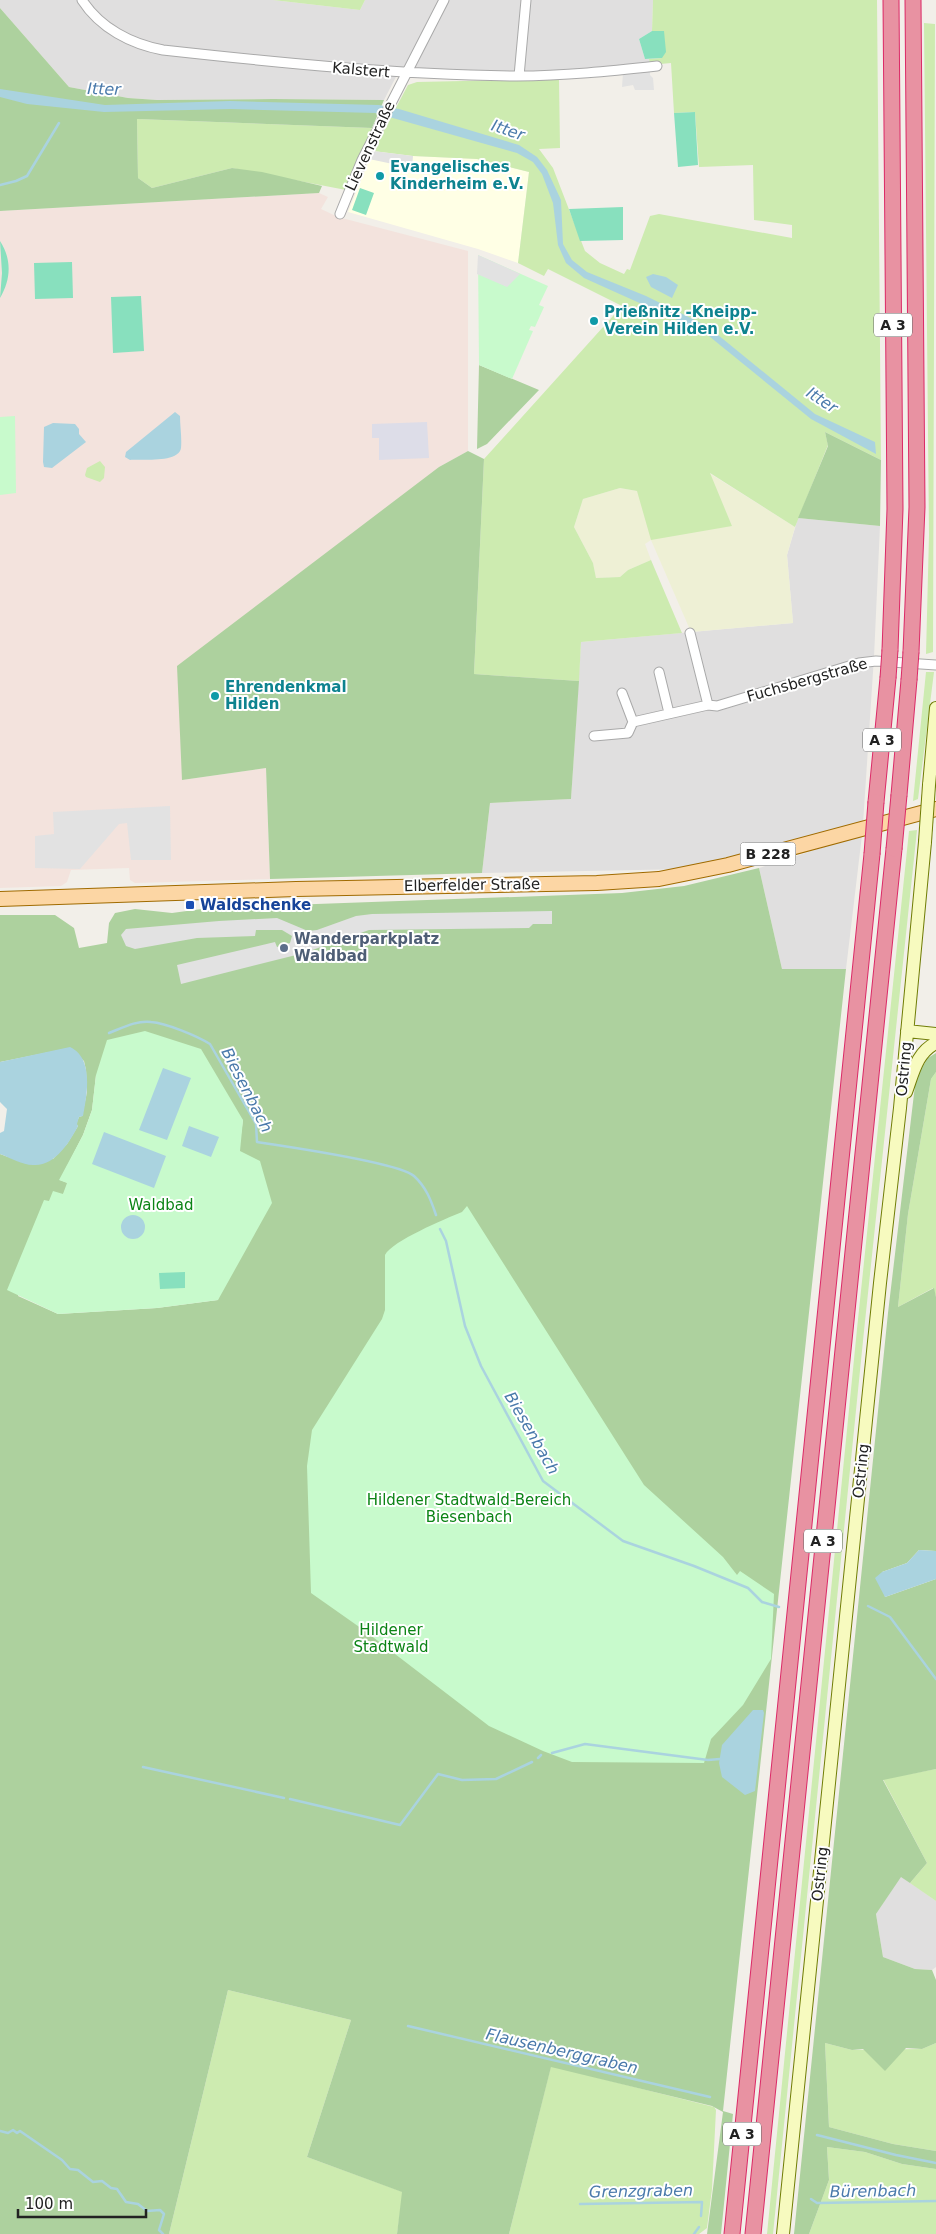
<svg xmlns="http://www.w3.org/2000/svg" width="936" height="2234" font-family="'DejaVu Sans',sans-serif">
<rect width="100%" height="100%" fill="#f2efe9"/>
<path fill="#e0dfdf" d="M0,0H273L360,10L365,0H653L652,31L639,39L645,59H649L650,65L552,73L399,71L384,100L273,99L157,100L128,98L69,87L0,8Z
M798,518L880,526L874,657L863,824L689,869L482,873L490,803L571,799L581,642L793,623L787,555Z
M862,835L846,969H782L759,868Z
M901,1876L936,1901V1967L932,1970L915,1969L883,1957L876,1914Z"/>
<path fill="#ffffe5" d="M373,151L413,156L477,159L529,172L518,263L478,249L348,212Z"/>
<path fill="#f3e3dd" d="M319,193L328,197L321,209L338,217L468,251V451L439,467L182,780L266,768L270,879L135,883L130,880L129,868L71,870L67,882L61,886L0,888V211Z"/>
<path fill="#eef0d5" d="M709,473L795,527L787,555L793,623L691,632L651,540L645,544L651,560L628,570L620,577L596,578L593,563L574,527L583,499L620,488L637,491L732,526Z"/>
<path fill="#cdebb0" d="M273,0H365L360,10Z
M653,0H877L881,460L825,432L828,445L795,527L710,473L732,526L651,540L637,491L620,488L583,499L574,527L593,563L596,578L620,577L628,570L651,560L682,633L581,642L579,681L474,674L484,459L622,306L548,269L544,276L518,263L529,172L477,159L413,156L373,151L408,85L417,82L559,79L560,148L539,149L553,168L585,251L600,263L624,274L627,269L630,270L650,216L659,214L792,238V225L754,220L753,165L699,167L695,112L674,113L671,63L650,65L649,59L662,58L664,31H652Z
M924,23L935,24L933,652L926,654L929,535Z
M137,119L372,128L346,190L232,168L152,188L138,178Z
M100,461L105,467L104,478L100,482L86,477L85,475L87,468Z
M926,672H934L918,799L913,801Z
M917,830L864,1331L773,2234H767L857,1329L909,831Z
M936,1072V1297L933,1288L898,1307L908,1214L931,1079Z
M936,1769V1901L910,1883L927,1863L883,1779Z
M228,1990L351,2020L307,2157L403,2192L397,2234H169Z
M825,2043L852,2050L922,2049L936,2043V2151L893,2144L829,2127Z
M551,2066L714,2107L716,2110L712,2189L707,2228L699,2234H509Z
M827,2147L865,2152L902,2164L936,2169V2234H809L829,2180Z"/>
<path fill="#add19e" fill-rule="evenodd" d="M0,8L69,87L128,98L157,100L273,99L384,100L372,128L137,119L138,178L152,188L232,168L262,172L322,186L319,193L0,211Z
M479,365L539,390L487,444L477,449Z
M825,432L881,460L880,526L798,518L828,446Z
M468,451L484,459L474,674L579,681L571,799L490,803L482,873L270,879L266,768L182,780L177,666L439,467Z
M759,868L782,969H846L723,2111L733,2114L721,2234H707L723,2112L712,2106L551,2067L509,2234H397L402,2192L307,2157L351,2020L228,1990L169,2234H0V1154L8,1157L53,1159L67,1144L78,1126L76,1124L79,1117L82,1116L87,1092L86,1070L84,1061L70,1048L0,1062V915H55L74,928L79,948L107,943L109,923L115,913L135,909L172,913L209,908L622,893L684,886ZM96,1075L243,1120L218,1300L157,1308L58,1314L18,1296L49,1201L63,1195L68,1183L60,1180L83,1135L92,1110Z
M936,1053V1072L931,1079L908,1214L898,1307L934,1288L936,1297V1551L919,1550L907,1563L882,1572L885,1597L936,1579V1769L883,1780L927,1863L910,1883L901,1877L876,1914L883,1957L915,1969L932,1970L936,1980V2043L922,2049L906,2048L885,2071L863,2049L852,2050L825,2043L829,2127L893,2144L936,2151V2169L902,2164L865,2152L827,2147L829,2180L809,2234H794L888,1313L916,1077L928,1058Z"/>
<path fill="#c8facc" d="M478,255L548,286L539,305L544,307L535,327L531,326L529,330L533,331L512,379L479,365Z
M15,416L16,493L0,495V417Z
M145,1031L201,1049L243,1120L240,1151L260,1161L272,1203L218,1300L157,1308L58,1314L7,1290L44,1200L49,1201L53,1191L63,1194L67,1183L59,1180L83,1135L92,1110L96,1075L107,1040Z
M467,1206L644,1485L723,1557L737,1575L740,1571L774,1594L771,1659L743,1705L711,1739L704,1763L572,1762L543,1751L489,1726L365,1631L311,1593L307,1466L312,1430L382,1319L385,1310V1255C392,1241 445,1219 462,1212Z"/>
<path fill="#88e0be" d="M652,31H664L666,52L662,58L645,59L639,39Z
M695,112L698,165L678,167L674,113Z
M360,188L374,193L366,215L352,210Z
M623,207V240L580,241L569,209Z
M0,241C12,259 11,280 0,298L2,273Z
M72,262L73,298L35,299L34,263Z
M141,296L144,351L113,353L111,297Z
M185,1272V1288L160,1289L159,1273Z"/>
<path fill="#e2e2e2" d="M650,70V75L653,78L654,90H635L633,85L622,87L623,73Z
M373,151L413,156L412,168L369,159Z
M478,255L516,272L520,274L507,287L477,274Z
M170,806L171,860H131L127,823L119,824L80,869L35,868V836L54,834L53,812Z
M552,911V924H533L529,928L369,930L304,953L181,984L177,965L275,942L277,947L290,943L292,936L282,930H256L255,936L197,938L135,949L126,946L121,935L126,929L219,921L277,918L308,931L317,930L356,916L372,914Z"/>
<path fill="#dddde8" d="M427,422L429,458L379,460V438H372V424Z"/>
<path fill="#aad3df" d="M0,89L105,105L230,101L379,105L399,109L519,145L537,157L547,170L561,200L563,244L572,260L587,272L646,296L707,326L815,414L875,442L876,454L811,419L704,332L584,278L566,263L558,245L553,203L542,174L533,162L517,153L375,113L231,109L104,112L27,104L0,97Z
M653,274L666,277L678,285L672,298L651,287L646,277Z
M175,412L180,416C180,426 182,438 181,448C179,463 142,459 130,460L125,457L126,452Z
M53,423L75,424L79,429V434L86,442L52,468L44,467L43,462L44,427Z
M70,1047C94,1058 87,1095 83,1116L79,1117L77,1124L78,1126C70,1142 54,1167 33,1165C22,1165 11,1158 0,1154V1133L4,1131L7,1109L0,1102V1062Z
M163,1068L191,1078L167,1140L139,1130Z
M189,1126L219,1137L211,1157L182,1146Z
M104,1132L166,1156L154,1188L92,1164Z
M121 1227a12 12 0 1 1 24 0a12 12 0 1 1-24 0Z
M919,1550L936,1551V1579L885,1597L875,1578L882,1572L907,1563Z
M753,1710H763L764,1713L755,1791L745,1795L722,1777L719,1763L722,1745Z"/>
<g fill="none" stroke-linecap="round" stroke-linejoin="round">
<path stroke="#aad3df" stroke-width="2.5" d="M0,185L16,181L27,176L59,123
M109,1033C122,1028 137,1020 151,1022C166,1023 197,1036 210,1044L256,1124L257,1142C284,1146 400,1163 414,1176C426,1187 431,1200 436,1215
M440,1229L446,1241L465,1326L481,1366L543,1481L623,1541L694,1566L748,1588L762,1602L779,1607
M868,1606L890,1617L936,1679
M552,1753L585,1744L708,1760L720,1759
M538,1758L541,1755
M143,1767L284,1798
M290,1799L400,1825L438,1774L462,1780L496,1779L532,1762
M408,2026L710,2097
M0,2131L8,2133L13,2130L17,2133L20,2131L62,2160L70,2169L78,2170L93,2182L102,2181L111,2188L117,2189L126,2202L138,2204L147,2211L160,2210L164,2214L159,2230L163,2234
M817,2135L896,2155L936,2163
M811,2199L817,2203L936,2201
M580,2204L702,2202L701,2216
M694,2234L699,2227"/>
<g stroke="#a9a9a9" stroke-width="11">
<path id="minor" d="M82,0C100,28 131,44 163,50C281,63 399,75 517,76C564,76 611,71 657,66
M519,76L526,0
M340,214L362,160L444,0
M690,633L708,705
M659,672L669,713
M622,693L633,722L708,705L717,706L859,663L876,661L936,665
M594,736L628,733L633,722"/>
</g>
<g stroke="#707d05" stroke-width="14">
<path id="secondary" d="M929,785L936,708
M907,1031L936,1034
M906,1092C913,1073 917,1052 936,1043
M783,2234L880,1283L900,1108L925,842"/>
</g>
<g stroke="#a06b00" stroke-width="16">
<path id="primary" d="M0,899L296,889L597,883L659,879L728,865L936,809"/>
</g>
<g stroke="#dc2a67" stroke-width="17">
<path id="motorway" d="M890,650L895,509L891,0
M911,652L917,507L913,0
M899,795L909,680
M876,802L888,678
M732,2234L872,854
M753,2234L894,849"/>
</g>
<use href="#minor" stroke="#fff" stroke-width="9"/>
<use href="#secondary" stroke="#f7fabf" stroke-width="12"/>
<use href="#primary" stroke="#fcd6a4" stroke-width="14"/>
<use href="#motorway" stroke="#e892a2" stroke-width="15"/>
<g stroke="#707d05" stroke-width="14" stroke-linecap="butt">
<path id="secondary-bridge" d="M925,842L929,785"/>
</g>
<g stroke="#dc2a67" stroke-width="17" stroke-linecap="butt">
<path id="motorway-bridge" d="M888,678L890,650
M909,680L911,652
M894,849L899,795
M872,854L876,802"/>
</g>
<use href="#secondary-bridge" stroke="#f7fabf" stroke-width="12"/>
<use href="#motorway-bridge" stroke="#e892a2" stroke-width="15"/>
</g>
<g fill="#0f9aa8" stroke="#fff" stroke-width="2">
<circle cx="380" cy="176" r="5"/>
<circle cx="594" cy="321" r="5"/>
<circle cx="215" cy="696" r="5"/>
</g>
<rect fill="#1a4fb4" stroke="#fff" stroke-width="2" x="185" y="900" width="10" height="10" rx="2.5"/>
<circle fill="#5c6f8a" stroke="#fff" stroke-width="2" cx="284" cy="948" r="5"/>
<g text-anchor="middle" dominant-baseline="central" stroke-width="4" stroke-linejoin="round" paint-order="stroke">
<g fill="#fff" stroke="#646464" stroke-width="1">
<rect x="874" y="313.5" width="38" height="23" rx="4"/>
<rect x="863" y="728.5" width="38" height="23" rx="4"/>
<rect x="740.5" y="842.5" width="55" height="23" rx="4"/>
<rect x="804" y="1529.5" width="38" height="23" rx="4"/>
<rect x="723" y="2122.5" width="38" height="23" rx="4"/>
</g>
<g font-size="14" font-weight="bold" fill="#222">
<text x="893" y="325">A 3</text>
<text x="882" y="740">A 3</text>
<text x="768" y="854">B 228</text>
<text x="823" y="1541">A 3</text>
<text x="742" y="2134">A 3</text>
</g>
<g font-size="15" fill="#222" stroke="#fff">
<text transform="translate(361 70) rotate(5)">Kalstert</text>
<text transform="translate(370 146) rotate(-65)">Lievenstraße</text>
<text transform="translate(807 680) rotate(-16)">Fuchsbergstraße</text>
<text transform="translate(472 885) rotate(-1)">Elberfelder Straße</text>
<text transform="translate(904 1069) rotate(-85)">Ostring</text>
<text transform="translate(861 1471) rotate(-84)">Ostring</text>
<text transform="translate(820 1874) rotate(-84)">Ostring</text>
</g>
<g font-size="15" font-weight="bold" fill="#0d838f" stroke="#fff" text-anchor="start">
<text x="390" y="167">Evangelisches<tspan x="390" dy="17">Kinderheim e.V.</tspan></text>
<text x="604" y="312">Prießnitz -Kneipp-<tspan x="604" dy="17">Verein Hilden e.V.</tspan></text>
<text x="225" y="687">Ehrendenkmal<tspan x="225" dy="17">Hilden</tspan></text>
</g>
<g font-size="15" font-weight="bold" fill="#164399" stroke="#fff" text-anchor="start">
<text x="200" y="905">Waldschenke</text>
</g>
<g font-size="15" font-weight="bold" fill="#4e5e75" stroke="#fff" text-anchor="start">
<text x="294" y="939">Wanderparkplatz<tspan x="294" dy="17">Waldbad</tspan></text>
</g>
<g font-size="15" fill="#0c8416" stroke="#fff">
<text x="161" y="1205">Waldbad</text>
<text x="469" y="1500">Hildener Stadtwald-Bereich<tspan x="469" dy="17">Biesenbach</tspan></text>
<text x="391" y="1630">Hildener<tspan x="391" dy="17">Stadtwald</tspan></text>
</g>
<g font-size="16" font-style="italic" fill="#4a7aab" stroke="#fff">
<text transform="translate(104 89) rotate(2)">Itter</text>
<text transform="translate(508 130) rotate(19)">Itter</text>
<text transform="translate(822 400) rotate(33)">Itter</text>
<text transform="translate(247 1090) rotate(63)">Biesenbach</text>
<text transform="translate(532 1433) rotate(60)">Biesenbach</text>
<text transform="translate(562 2051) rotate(13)">Flausenberggraben</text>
<text transform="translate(641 2191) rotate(-1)">Grenzgraben</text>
<text transform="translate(873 2191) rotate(-1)">Bürenbach</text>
</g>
</g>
<path d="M18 2209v8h128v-8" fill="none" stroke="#222222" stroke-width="2.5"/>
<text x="25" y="2209" font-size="15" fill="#222222" stroke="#ffffff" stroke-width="4" paint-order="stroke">100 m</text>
</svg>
